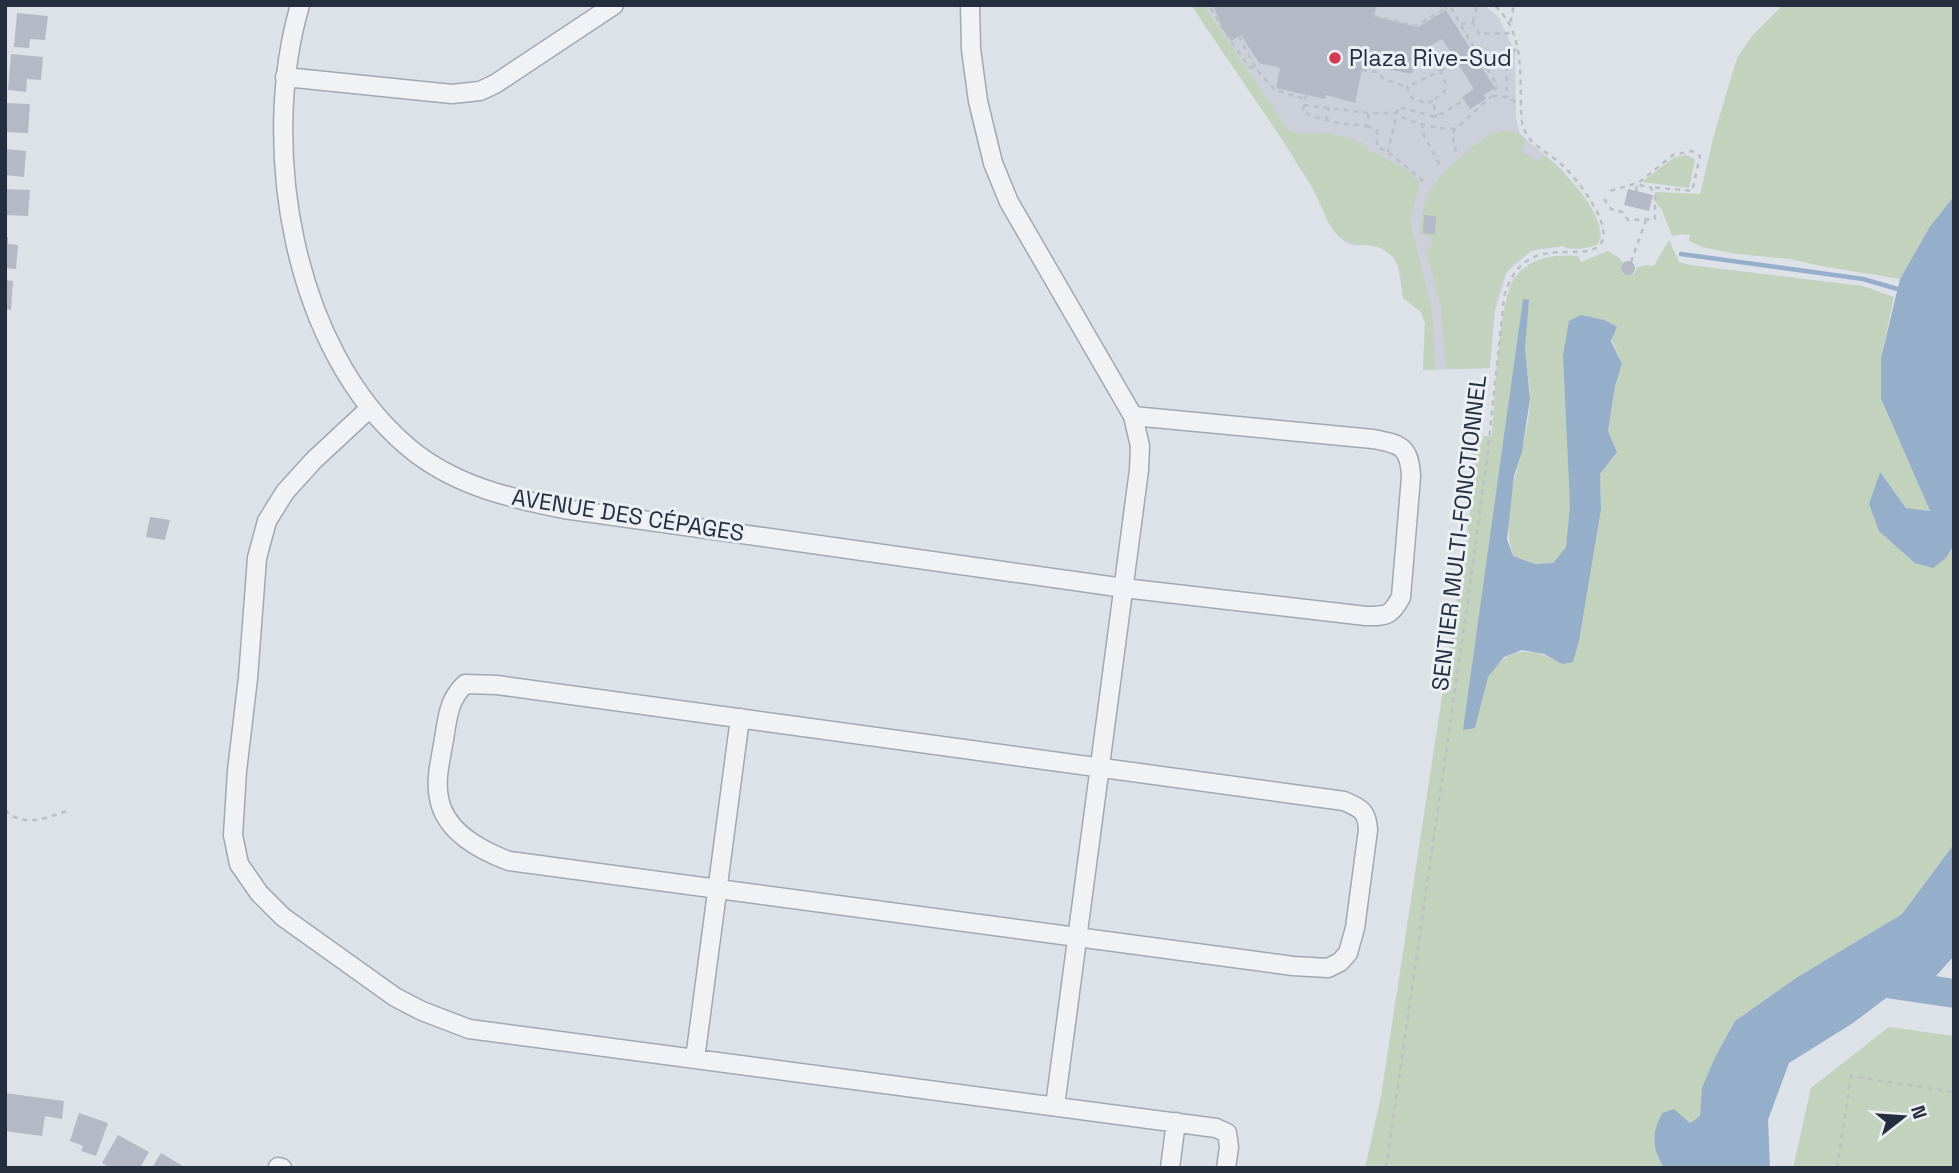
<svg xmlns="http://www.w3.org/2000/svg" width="1959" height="1173" font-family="'Space Grotesk',sans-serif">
<rect width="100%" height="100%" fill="#dde1e8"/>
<path fill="#cbd0da" d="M1204,5H1479L1487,7L1499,18L1515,52L1516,118L1520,134L1561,169L1578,190L1599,224L1601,236L1598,244L1590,247L1578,249L1565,248L1564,246L1531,251L1507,272L1495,311L1490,368L1423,370L1425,323L1421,312L1403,298L1398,267L1393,257L1379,247L1368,244L1355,246L1345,242L1334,231L1311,185L1295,161L1289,131Z"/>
<path fill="#c2d2bd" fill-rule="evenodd" d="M1191,5H1204L1289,131L1302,134L1329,133L1341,136L1363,143L1371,152L1379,154L1396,165L1398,163L1420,182L1410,220L1432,312L1435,370H1423L1425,323L1421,312L1403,298C1401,288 1402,276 1398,266C1386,233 1351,256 1333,230C1323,215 1319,197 1309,182C1272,122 1230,64 1191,5Z
M1783,5H1954V196L1929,228L1900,279L1821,266L1790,259L1737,254L1702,247L1689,241L1690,235L1682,234L1672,236L1662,210L1654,200L1655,192L1700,194L1714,135L1737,58L1752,36Z
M1506,130L1520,134L1526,141L1521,150L1536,162L1545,155C1565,173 1609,215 1598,244C1586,249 1577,249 1565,248V246C1554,247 1542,247 1532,251C1489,269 1493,330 1490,368L1446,369L1441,307L1426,249L1433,247L1430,236L1421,235C1418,188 1448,168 1481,140L1490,134Z
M1686,155L1695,159L1689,188L1642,182L1673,158Z
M1669,240L1679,262L1690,265L1863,286L1894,297L1881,358V400L1930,511L1906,508L1880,473L1869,504L1946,558L1954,545V844L1902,914L1796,978L1735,1021L1715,1057L1703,1088L1700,1116L1690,1123L1674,1109L1662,1113C1652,1133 1651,1148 1664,1168H1365L1381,1096L1474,487L1475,464L1471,454L1480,445L1484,436H1492C1495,402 1498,303 1514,279C1529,257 1555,254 1578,256L1581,262L1608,251L1618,257L1623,263L1621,268L1623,274L1629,275L1635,273L1636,268L1645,265L1654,266ZM1523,300L1529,301C1527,317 1525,333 1525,349C1525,365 1530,381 1530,397C1530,450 1496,504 1513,556L1535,564L1553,563L1566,547L1570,505L1604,320L1622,364L1615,386L1608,431L1617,452L1600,474L1601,509L1562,664C1498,627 1486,681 1464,730Z
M1889,1027L1954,1036V1168H1793L1811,1088Z"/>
<path fill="#95aeca" d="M1954,196V545L1946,558L1933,568L1915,563L1879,531L1869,504L1880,472L1906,508L1930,511L1881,399V358L1900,279L1929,228Z
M1523,299L1529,300L1525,349L1530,399L1522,452L1514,476L1507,539L1513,556L1535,564L1553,563L1566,547L1570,505L1563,355L1569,321L1581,315L1604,320L1617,327L1611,341L1622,364L1615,386L1608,431L1617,452L1600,474L1601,509L1579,641L1573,662L1562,664L1544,654L1522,650L1504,657L1488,677L1475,728L1463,730Z
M1954,844V956L1936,976L1954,979V1008L1886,998L1853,1023L1789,1063L1768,1120L1770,1168H1664C1651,1147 1652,1133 1662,1113L1674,1109L1690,1123L1700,1116L1702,1088L1715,1057L1735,1021L1796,978L1902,914Z"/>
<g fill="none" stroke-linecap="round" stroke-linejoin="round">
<path stroke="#95aeca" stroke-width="4.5" d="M1681,254L1863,279L1901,290"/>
</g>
<path fill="#b4bac5" d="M1213,5H1377L1374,16L1418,27L1446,10L1495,88L1484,95L1486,99L1470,109L1462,97L1474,89L1442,39L1417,54L1412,74L1363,64L1355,103L1326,95L1325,99L1276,88L1280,68L1259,63L1241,35L1231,41L1222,28Z
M17,13L48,16L45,40L30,39L29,48L14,47Z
M11,54L43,57L41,80L27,79L26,92L8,90Z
M5,103L30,104L28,133L5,132Z
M5,149L26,151L24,177L5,175Z
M5,189L30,190L28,216L5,215Z
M1628,189L1653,195L1649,211L1624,205Z
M1424,215L1436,216L1435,234L1423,233Z
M5,237H8V244L18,245L16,269L5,268Z
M1621 268a7 7 0 1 1 14 0a7 7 0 1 1-14 0Z
M5,280L13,281L11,310L5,309Z
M150,517L170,520L165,540L146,537Z
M5,1093L64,1101L62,1119L45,1116L42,1136L5,1131Z
M79,1113L108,1123L96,1156L81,1151L83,1146L70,1141Z
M118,1135L149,1152L140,1168H111L102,1163Z
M161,1153L186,1168H152Z"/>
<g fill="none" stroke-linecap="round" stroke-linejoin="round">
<g stroke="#a2a8b2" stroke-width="21">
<path id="minor" d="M300,5C259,145 292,349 408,447C453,485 508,498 564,509L1124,588L1366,616C1387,616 1391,616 1401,597L1411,477C1410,447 1401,444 1373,439L1133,416
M970,5L971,49L978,101L993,163L1009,202L1133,416L1140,446L1139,470L1055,1106
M285,77L452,94L480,91L495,84L614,5
M370,408L314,460L285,492L267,521L257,558L248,678L237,771L233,835L239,864L259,893L283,917L395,997L422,1011L469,1029L1216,1128L1227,1133L1229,1147L1226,1168
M465,684L497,685L1344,801C1360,808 1367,810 1368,830L1355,928L1348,953L1340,962L1328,968L1293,966L509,861C480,850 445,832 439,798C435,779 441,758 444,739C448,716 448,701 465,684Z
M695,1059L740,718
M278,1167L282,1168
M1170,1168L1176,1122"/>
</g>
<path stroke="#bbbfc6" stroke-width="2.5" stroke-dasharray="5 5" stroke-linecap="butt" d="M1444,5L1448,11L1452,9L1460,24L1473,23L1479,34L1513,33
M1211,8L1222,28L1249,67L1255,68L1275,90L1305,99
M1374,16L1415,26L1446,8
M1473,22L1477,5
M1510,22L1513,14V5
M1239,36L1255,67
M1506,56L1507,97
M1486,67C1497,61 1507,52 1518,49
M1362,70L1377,72L1384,79L1407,87
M1440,71L1456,61
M1306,95L1304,105L1369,113H1397L1388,152
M1492,96L1507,97L1521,105
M1433,101L1425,103L1412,98L1407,87L1440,71L1445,82V91C1432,101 1433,100 1436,117
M1304,105L1303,112C1324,122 1344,124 1367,126L1369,113
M1326,121L1329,108
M1422,123L1424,136L1441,167
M1367,126L1377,131V147L1388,152L1427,184
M1455,129C1439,129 1409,124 1397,113L1398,107L1436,117L1464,100
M1456,152L1452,134L1455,129L1492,96L1497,85L1460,24
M1636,191L1637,184L1673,155L1692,151L1700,156L1692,191L1650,187
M1604,199L1611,209L1622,212L1628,220L1655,219V194L1650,187L1634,184L1606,192
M1631,262L1646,220
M5,810C24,829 48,817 70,810
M1386,1168L1467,607L1487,459L1504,297C1524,226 1585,267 1601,243C1613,224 1577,179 1563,166C1552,155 1535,148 1527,135C1521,126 1521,115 1521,104C1520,69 1523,30 1494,5
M1837,1168L1851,1076L1954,1092"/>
<use href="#minor" stroke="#f0f2f6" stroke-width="18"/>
</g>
<circle fill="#d5394e" stroke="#ecf0f5" stroke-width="2.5" cx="1335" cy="58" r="7"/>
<g text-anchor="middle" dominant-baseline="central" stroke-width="6" stroke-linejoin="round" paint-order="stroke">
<g font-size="23" fill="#252e3f" stroke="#ecf0f5" text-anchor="start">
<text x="1349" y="58">Plaza Rive-Sud</text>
</g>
<g font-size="23" fill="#252e3f" stroke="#ecf0f5">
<text transform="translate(628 515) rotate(9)">AVENUE DES CÉPAGES</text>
<text transform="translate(1459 533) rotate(-83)">SENTIER MULTI-FONCTIONNEL</text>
</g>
</g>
<rect width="1959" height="1173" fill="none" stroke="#252e3f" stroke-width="14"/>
<g transform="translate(1903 1117) rotate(73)" stroke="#ecf0f5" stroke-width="5" paint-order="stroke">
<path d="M0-5L12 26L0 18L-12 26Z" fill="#252e3f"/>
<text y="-10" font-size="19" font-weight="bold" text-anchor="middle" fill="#252e3f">N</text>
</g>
</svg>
